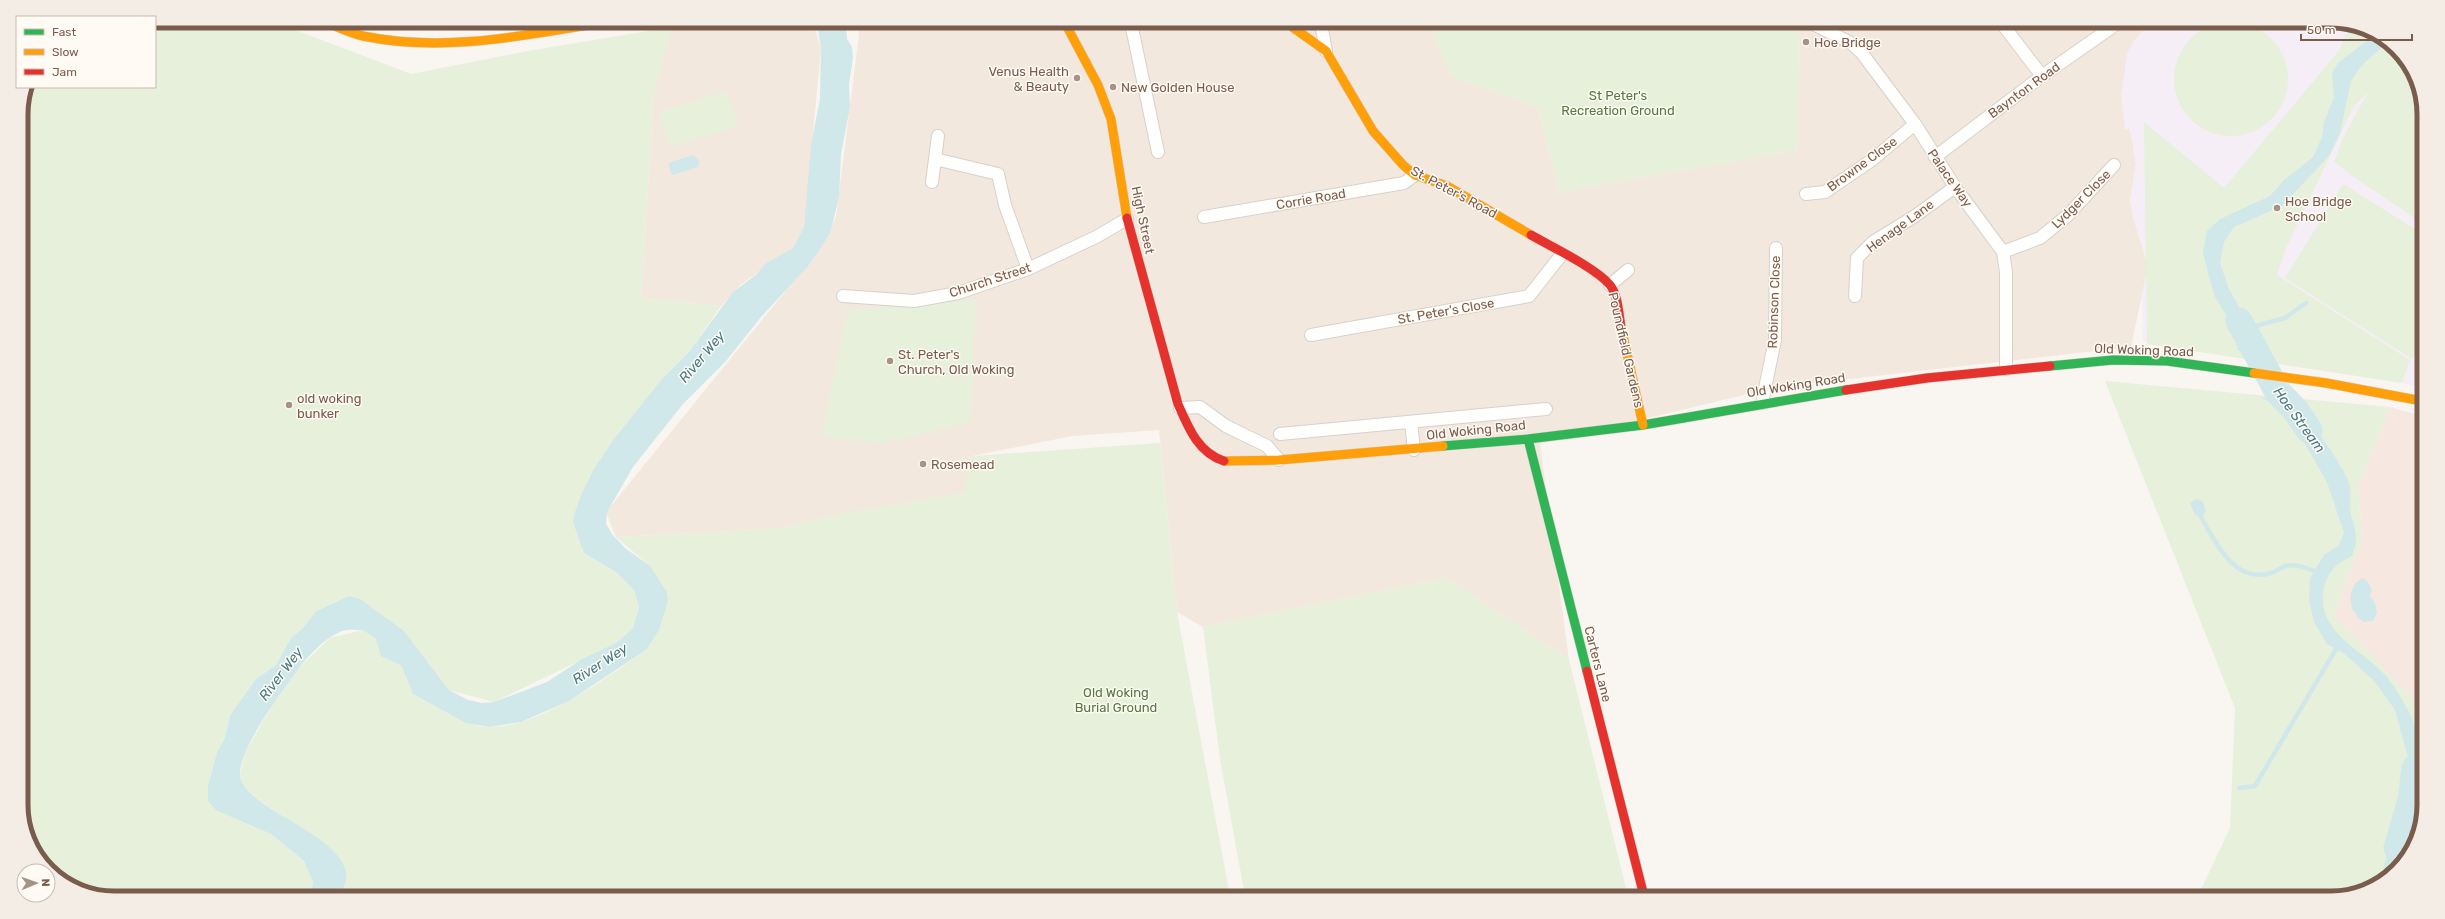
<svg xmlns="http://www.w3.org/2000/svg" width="2445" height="919" font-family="Rubik,sans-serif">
<rect width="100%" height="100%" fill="#f9f5f0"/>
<path fill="#f2e8de" d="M672,22L813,23L821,48L804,227L793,248L740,285L721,306L641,298L654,94Z
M856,23L1429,24L1451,76L1538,107L1559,192L1798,150L1800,25L2148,26L2133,42L2125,129L2129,128L2131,134L2136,165L2130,200L2133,217L2148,266L2131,347L1777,387L1540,444L1569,660L1446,578L1203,627L1177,612L1159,430L1072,436L972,456L965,493L848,513L774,529L616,537L606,512L823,245L836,217L859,35Z"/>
<path fill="#f6e8e1" d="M2390,407L2422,416L2420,707L2334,615L2362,539L2358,488Z"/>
<path fill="#f6eef6" d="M2148,26H2361L2405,57L2424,108L2422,388L2264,349L2143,342L2142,297L2148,266L2133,217L2130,200L2136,165L2131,134L2129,128L2125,129L2121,96L2127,54L2133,42Z"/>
<path fill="#e7f0db" d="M155,21H272L411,74L528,51L672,27L654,94L641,298L721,306L689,352L584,553L616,572L634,590L639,607L633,628L616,643L494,702L449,690L404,631L315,612L302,629L291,638L276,665L256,679L230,715L225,738L217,752L208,786V801L271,834L304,861L313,882L311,893H84L40,861L21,811V108L27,87H155Z
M2174 79a57 57 0 1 1 114 0a57 57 0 1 1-114 0Z
M359,22H433L444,28L370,25Z
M1429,24L1800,25L1798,150L1559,192L1538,107L1451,76Z
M2350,26H2361L2405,57L2424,108L2423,224L2351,175L2334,161L2344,136L2368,92L2354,106L2286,248L2277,275L2410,360L2402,383L2147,344L2144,122L2224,188L2338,52Z
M727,91L738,126L670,147L659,112Z
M2343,184L2423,234L2422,341L2412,359L2285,278Z
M976,299L970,423L880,443L831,438L821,435L848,310Z
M2105,381L2390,407L2358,488L2362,539L2334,615L2420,707L2419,835L2387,879L2331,898H2197L2230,828L2235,708Z
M1160,443L1177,612L1230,896L341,894L322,842L255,797L243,785L240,775L245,753L275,700L300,667L330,638L363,630L376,639L401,665L413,694C429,702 464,723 479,726C528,736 608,677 646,650L650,566L616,537L774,529L847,513L964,493L972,456Z
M1446,578L1569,660L1628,896H1245L1220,759L1203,627Z"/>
<path fill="#d0e8ea" d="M423,22H524C497,27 448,34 423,22Z
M817,23H846L847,39L852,47L853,58L849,84L850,107L841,154L839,197L831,230L823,245L808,266L761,317L726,361L683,404L652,443L633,467L607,512L606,524L612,534L625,548L650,566L667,592L668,601L659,630L646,650L569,701L521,722L490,727L466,723L413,694L401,665L381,656L376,639L363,630C357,630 348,629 342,631C324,638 306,658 295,674C279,695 240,748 240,774C240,807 341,833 346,873C347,880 344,887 341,894L311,893L313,882L304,861L271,834L216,810L208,801V786L217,752L225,738L230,715L256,679L276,665L291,638L302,629L315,612L349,596L360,599L404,631L449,690L468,700L482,703L494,702L547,682L582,659L616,643L633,628L639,607L634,590L616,572L584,553L573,522L575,512L582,493L594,469L614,439L662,379L689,352L733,292L757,274L765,264L793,248L804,227L811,145L820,99L821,48Z
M2374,35L2386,44L2361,66L2351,81L2340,133L2329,156L2282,206L2234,227L2224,242L2220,263L2229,289L2266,354L2238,351L2235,329L2215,297L2208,273L2203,252L2207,231L2220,219L2270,196L2284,180L2313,157L2322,137L2324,122L2334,97L2332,73L2338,63Z
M693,155L699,160L698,167L672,175L668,163Z
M2259,397L2297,402C2308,418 2348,471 2350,487C2351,496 2349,505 2351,515C2356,533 2359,537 2352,556C2336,564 2328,571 2324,588C2314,632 2364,650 2387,677C2394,686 2401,698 2407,708C2423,736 2423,777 2418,808L2405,801L2411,768L2395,710L2375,682L2345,654L2327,644L2314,622L2309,600L2310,578L2324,555L2338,546L2344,533L2327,482L2298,432L2282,407Z
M2196,499L2203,501L2206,512L2201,517L2195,515L2190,503Z
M2362,578L2367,581L2372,590L2370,596L2375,603L2377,613L2373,621L2363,622C2348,611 2345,589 2362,578Z
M2401,810L2416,816C2408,837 2403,874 2379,882Z"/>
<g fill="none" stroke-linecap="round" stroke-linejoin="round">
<path stroke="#d0e8ea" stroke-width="4.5" d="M2244,329L2285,318L2306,303
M2201,517C2216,543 2234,584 2271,573C2276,572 2280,568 2285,566C2296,563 2308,569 2318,572
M2239,788L2255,786L2339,644"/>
<path stroke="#d0e8ea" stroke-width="27" d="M2239,321L2278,392L2296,411L2309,430
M2397,848L2411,800L2415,768"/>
<g stroke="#d7d1cb" stroke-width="14">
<path id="street" d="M1131,23L1158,152
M1321,24L1326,51
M1815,25L1851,43L1861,52L1915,124L1955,187L2003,252L2006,272V369
M2003,25L2042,76
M1935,157L2042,76L2115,25
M935,159L998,174L1005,205L1028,269
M932,182L938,136
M1806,194L1825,192L1872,160L1915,124
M1204,217L1404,183L1415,175
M2003,252L2040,238L2068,215L2114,165
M1610,285L1628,270
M843,296L914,301L958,293L1028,269L1096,237L1127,219
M1855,296L1857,258L1873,242L1915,216L1955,187
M1311,335L1529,296L1562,254
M1762,403L1775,340L1776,248
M1180,408L1200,407L1226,426L1267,446L1279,460
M1411,422L1414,450
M1280,434L1546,409"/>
</g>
<g stroke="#d9d2cb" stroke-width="10">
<path id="fast" d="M2050,366L2113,360L2167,361L2254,373
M1528,439L1587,671
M1443,446L1528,439L1643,425L1846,390"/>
</g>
<g stroke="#d9d2cb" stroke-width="10">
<path id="slow" d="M323,21C336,26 349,33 363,36C444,53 526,35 607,22
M1065,23L1098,85L1111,119L1127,218
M1288,24L1326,51L1373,131L1403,165L1415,175L1447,186L1531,235
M1621,327L1643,425
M2254,373L2326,383L2422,401
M1224,461L1279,460L1443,446"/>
</g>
<g stroke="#d9d2cb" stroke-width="10">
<path id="jam" d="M1127,218L1178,404C1188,427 1198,453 1224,461
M1531,235C1552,247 1596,268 1610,285C1618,295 1619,315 1621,327
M1846,390L1927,378L2050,366
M1587,671L1644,896"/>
</g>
<use href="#street" stroke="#fefefd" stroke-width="12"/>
<use href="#fast" stroke="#30b455" stroke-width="9"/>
<use href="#slow" stroke="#ff9f0a" stroke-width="9"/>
<use href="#jam" stroke="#e5322d" stroke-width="9"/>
</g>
<g fill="#a69286" stroke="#fffaf3" stroke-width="1.5">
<circle cx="1806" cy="42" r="4"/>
<circle cx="1077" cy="78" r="4"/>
<circle cx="1113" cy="87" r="4"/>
<circle cx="2277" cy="208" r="4"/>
<circle cx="890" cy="361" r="4"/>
<circle cx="289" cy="405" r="4"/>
<circle cx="923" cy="464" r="4"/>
</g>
<g text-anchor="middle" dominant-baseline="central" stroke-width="3" stroke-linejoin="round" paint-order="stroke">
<g font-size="13" fill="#7a5c4d" stroke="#fffaf3" text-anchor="start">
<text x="1814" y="42">Hoe Bridge</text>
<text x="1069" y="71" text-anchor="end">Venus Health<tspan x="1069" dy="15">&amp; Beauty</tspan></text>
<text x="1121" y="87">New Golden House</text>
<text x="2285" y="201">Hoe Bridge<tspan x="2285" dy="15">School</tspan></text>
<text x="898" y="354">St. Peter's<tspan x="898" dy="15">Church, Old Woking</tspan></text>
<text x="297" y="398">old woking<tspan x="297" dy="15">bunker</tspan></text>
<text x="931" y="464">Rosemead</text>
</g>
<g font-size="13" fill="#7a5c4d" stroke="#fffaf3">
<text transform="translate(2024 90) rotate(-36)">Baynton Road</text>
<text transform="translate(1862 164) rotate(-36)">Browne Close</text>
<text transform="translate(1950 178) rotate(55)">Palace Way</text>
<text transform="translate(1454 192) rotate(28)">St. Peter's Road</text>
<text transform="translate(1311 199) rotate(-10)">Corrie Road</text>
<text transform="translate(2081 199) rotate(-45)">Lydger Close</text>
<text transform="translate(1143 220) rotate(78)">High Street</text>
<text transform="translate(1900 226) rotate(-36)">Henage Lane</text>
<text transform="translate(990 280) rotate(-18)">Church Street</text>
<text transform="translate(1774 302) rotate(-88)">Robinson Close</text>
<text transform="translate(1446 311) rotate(-10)">St. Peter's Close</text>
<text transform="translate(1626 350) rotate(77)">Poundfield Gardens</text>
<text transform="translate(2144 350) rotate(2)">Old Woking Road</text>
<text transform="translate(1796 385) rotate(-9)">Old Woking Road</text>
<text transform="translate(1476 430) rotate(-6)">Old Woking Road</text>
<text transform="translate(1598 664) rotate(76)">Carters Lane</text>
</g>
<g font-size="13" fill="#537a41" stroke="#fffaf3">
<text x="1618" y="95">St Peter's<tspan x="1618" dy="15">Recreation Ground</tspan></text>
<text x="1116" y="692">Old Woking<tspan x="1116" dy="15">Burial Ground</tspan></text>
</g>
<g font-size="14" font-style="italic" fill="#437c86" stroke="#fffaf3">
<text transform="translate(702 357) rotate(-50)">River Wey</text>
<text transform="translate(2299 420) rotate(54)">Hoe Stream</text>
<text transform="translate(600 664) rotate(-33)">River Wey</text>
<text transform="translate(281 674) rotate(-53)">River Wey</text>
</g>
</g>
<path d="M0 0H2445V919H0ZM114 28H2331A86 86 0 0 1 2417 114V805A86 86 0 0 1 2331 891H114A86 86 0 0 1 28 805V114A86 86 0 0 1 114 28Z" fill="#f4ede6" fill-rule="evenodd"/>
<path fill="none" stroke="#7a5c4d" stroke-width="5" d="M114 28H2331A86 86 0 0 1 2417 114V805A86 86 0 0 1 2331 891H114A86 86 0 0 1 28 805V114A86 86 0 0 1 114 28Z"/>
<rect x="16" y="16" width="140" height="72" fill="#fffaf3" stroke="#cabbb1"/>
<rect x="24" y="29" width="20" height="6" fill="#30b455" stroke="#cabbb1"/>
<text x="52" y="36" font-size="12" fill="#7a5c4d">Fast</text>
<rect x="24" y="49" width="20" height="6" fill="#ff9f0a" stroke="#cabbb1"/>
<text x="52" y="56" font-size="12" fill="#7a5c4d">Slow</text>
<rect x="24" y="69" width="20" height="6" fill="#e5322d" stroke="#cabbb1"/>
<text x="52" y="76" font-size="12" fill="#7a5c4d">Jam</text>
<g transform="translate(36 883) rotate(88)"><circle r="19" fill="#fffaf3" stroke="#cabbb1"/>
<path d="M0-3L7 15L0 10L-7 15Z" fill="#a69286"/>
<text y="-6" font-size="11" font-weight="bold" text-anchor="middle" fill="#7a5c4d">N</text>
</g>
<path d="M2301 34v6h111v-6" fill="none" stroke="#7a5c4d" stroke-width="2"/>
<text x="2307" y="34" font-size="12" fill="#7a5c4d" stroke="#fffaf3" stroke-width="3" paint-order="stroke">50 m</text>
</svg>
